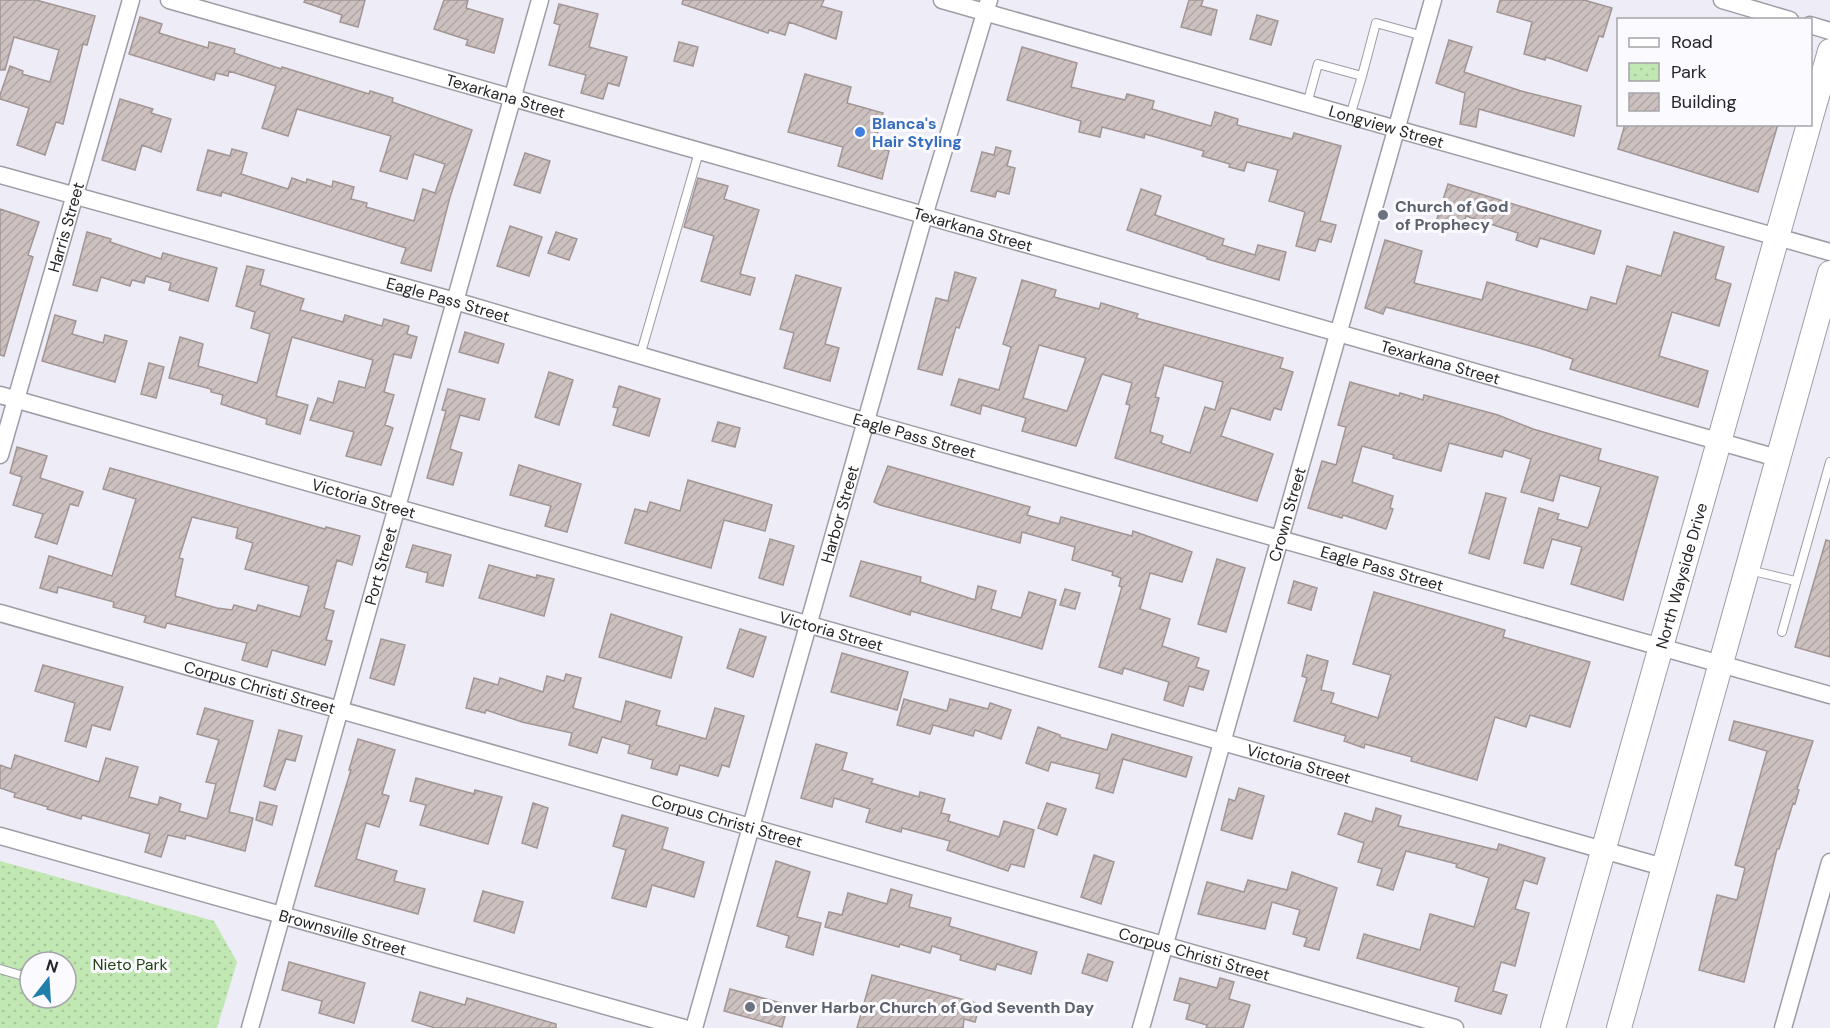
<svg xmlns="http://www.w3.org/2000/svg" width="1830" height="1028" font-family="'DM Sans',sans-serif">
<defs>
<pattern id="park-dots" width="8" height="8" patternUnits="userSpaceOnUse" patternTransform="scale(1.5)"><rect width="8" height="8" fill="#c1e7b3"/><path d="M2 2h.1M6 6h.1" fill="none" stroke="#a6c69a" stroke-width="1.8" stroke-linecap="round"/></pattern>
<pattern id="building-hatch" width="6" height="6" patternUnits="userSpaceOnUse" patternTransform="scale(1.5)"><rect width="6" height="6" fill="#cdc1c0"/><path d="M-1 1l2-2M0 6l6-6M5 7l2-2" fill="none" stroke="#b0a6a5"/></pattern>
</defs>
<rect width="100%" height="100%" fill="#eeecf7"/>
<path fill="url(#park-dots)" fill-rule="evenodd" d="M0,861L214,921L237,962L217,1028H0ZM30,962H66V998H30Z"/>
<path fill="url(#building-hatch)" stroke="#a19694" stroke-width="1.5" fill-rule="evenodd" d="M0,0H36L95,16L87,45L83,44L63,124L56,122L45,155L17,145L29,108L0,99V95L10,66L23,71L22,74L50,82L59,50L14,37L5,70H0Z
M305,0H365L358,27L340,22L342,15L304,2Z
M444,0H468L466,8L503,19L494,53L466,45L468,40L434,29Z
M683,0H824L821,6L842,12L836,39L789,22L785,35L769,30L768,33L682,4Z
M1189,0H1203L1201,6L1217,10L1211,35L1181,27Z
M1500,0H1584L1612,8L1603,37L1599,36L1587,71L1546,57L1545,60L1524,54L1532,22L1497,12Z
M559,4L598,14L589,47L627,57L619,86L608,83L603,99L581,93L586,75L549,65L560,25L554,23Z
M1257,15L1278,21L1271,45L1250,39Z
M140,17L162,24L159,33L208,48L209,42L235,49L234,53L281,69L282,67L369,94L370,91L393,98L392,102L472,130L450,197L431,271L401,263L406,248L222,192L221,196L197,190L208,150L230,156L232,149L247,153L241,174L288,189L292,178L306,183L307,179L332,187L333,181L354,187L351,199L367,203L366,207L414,221L423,189L435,193L445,164L414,154L407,179L380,171L391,136L297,109L288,136L262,128L276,86L229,71L228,76L216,73L214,80L129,54Z
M1449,40L1472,47L1464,72L1521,91L1581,106L1574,136L1479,109L1476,127L1460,124L1465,93L1436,83Z
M679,42L698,47L693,66L674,61Z
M1022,47L1077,63L1071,87L1125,100L1127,94L1154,101L1152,109L1211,126L1215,112L1238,119L1237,125L1292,139L1294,133L1341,146L1320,221L1336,225L1331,242L1319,239L1315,251L1296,246L1305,212L1269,201L1278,170L1247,162L1244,171L1229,167L1230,164L1202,156L1204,151L1145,134L1144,138L1102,127L1100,137L1079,132L1081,121L1007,100Z
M805,74L851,87L847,103L883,113L874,146L889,151L882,179L838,166L843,147L788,132Z
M120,99L153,109L151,113L171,119L161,152L142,145L135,170L102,160Z
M1625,124H1778L1758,192L1618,149Z
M996,147L1011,151L1007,166L1015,168L1009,194L997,191L995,197L971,191L982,152L994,155Z
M525,153L550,161L540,193L514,185Z
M698,178L728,186L724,199L759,210L740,274L755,278L750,295L701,281L714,236L684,227Z
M1448,184L1601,231L1594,254L1540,238L1537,247L1516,240L1518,233L1466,216L1462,230L1436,222Z
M1141,189L1161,196L1155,215L1224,239L1222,245L1255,255L1258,245L1286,252L1279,280L1207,259V257L1127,230Z
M0,209L39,222L28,255L33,257L4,356L0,355Z
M510,226L542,237L529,276L497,266Z
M87,232L111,239L110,242L161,259L163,253L217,268L208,301L169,290L171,283L146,276L144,283L132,280L130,286L101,277L97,291L73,285Z
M556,232L577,239L569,260L548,253Z
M1674,232L1724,247L1715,279L1731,284L1719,326L1672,312L1659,356L1708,371L1698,407L1570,369L1573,359L1539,348L1386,307L1383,314L1365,308L1385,240L1422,251L1414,283L1482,300L1487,282L1587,310L1591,297L1616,304L1627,266L1661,276Z
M247,266L264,270L260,285L304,299L300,310L343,322L345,315L382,326L384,319L409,326L407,334L417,337L411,358L394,354L384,392L394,395L385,425L393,428L381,465L346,456L354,432L310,420L318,398L333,403L339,381L365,388L373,360L292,337L276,396L308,405L300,434L266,424L267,419L221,404L223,395L211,392V389L169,378L180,337L203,344L198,366L257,383L270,334L251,328L255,312L236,306Z
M955,272L976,278L959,328L956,327L942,375L918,369L936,298L948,301Z
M796,275L841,288L825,344L839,348L830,381L784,368L794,333L780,329Z
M1022,280L1056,290L1054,297L1099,309L1101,303L1138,314L1136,318L1283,358L1280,368L1293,372L1281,410L1274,408L1270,420L1231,408L1221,436L1273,454L1257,501L1115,458L1130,405L1126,404L1132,383L1102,374L1076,446L1022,431L1026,418L982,405L980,414L951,405L959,379L999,390L1011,347L1003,344ZM1039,345L1086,358L1067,411L1023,398ZM1164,365L1223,382L1215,410L1205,407L1190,453L1161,443L1163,436L1150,432L1159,398L1155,397Z
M55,315L76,321L72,334L103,343L105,335L127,341L115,382L42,361Z
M465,332L504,344L498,363L459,352Z
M149,363L164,367L156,398L141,394Z
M549,372L573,380L559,425L535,417Z
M1350,382L1399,396L1400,393L1423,400L1424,395L1498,415L1533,429L1601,449L1598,460L1658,477L1623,600L1571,584L1582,547L1552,539L1543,568L1524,563L1539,508L1559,514L1557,519L1588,528L1601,487L1560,475L1553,501L1521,492L1531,459L1504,450L1502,457L1449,443L1441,471L1393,458L1394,455L1362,446L1352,482L1393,496L1390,508L1393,509L1386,529L1343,515L1342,518L1308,508L1322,461L1336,465L1346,427L1338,425Z
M619,386L660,399L649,436L613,425L618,408L613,407Z
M448,389L485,399L479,420L460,415L450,449L462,453L453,485L427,478L446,411L442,410Z
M718,422L740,428L735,447L712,441Z
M17,447L47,456L40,478L83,492L78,506L70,504L57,544L35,537L43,514L13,505L22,477L10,473Z
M519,465L581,484L567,532L545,526L551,506L510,495Z
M888,466L1030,507L1027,515L1059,524L1061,517L1132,536L1133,531L1192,552L1182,582L1150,573L1140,609L1170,619L1162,646L1199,658L1196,667L1209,671L1203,690L1189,686L1183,706L1164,700L1169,682L1124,668L1122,674L1099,667L1122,587L1119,586L1121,578L1112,575L1113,572L1072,560L1075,547L1022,532L1020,543L880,505L874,502Z
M110,468L325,529L326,527L360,536L352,565L337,560L324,608L334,611L326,640L332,641L325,665L272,650L267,667L242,660L247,643L167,623L165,628L144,622L146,616L113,607L114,602L58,587L57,593L40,588L49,556L112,576L136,499L103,489ZM192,517L238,528L236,538L253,543L245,569L309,586L300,617L258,605L256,611L234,605L232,610L217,608L175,596L183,559L179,558Z
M688,480L772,505L765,531L724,520L711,568L625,543L635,509L647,512L650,502L680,511Z
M1486,493L1506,498L1489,559L1469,553Z
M770,539L794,546L783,585L759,578Z
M1826,540L1830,541V657L1795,647Z
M413,545L451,555L443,586L426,582L428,573L406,567Z
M1217,559L1245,568L1226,632L1198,624Z
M861,561L921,577L920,582L975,600L978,586L996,591L991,609L1021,618L1029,592L1056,600L1042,649L911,611L910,615L850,596Z
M489,565L536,578L537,575L554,579L544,616L479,598Z
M1294,581L1317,588L1311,610L1288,603Z
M1065,589L1080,593L1075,609L1060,605Z
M1374,592L1505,630L1503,637L1590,662L1570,727L1530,715L1526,727L1495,717L1477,780L1411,761L1412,757L1365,744L1364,748L1344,741L1346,736L1294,721L1307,678L1302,676L1307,655L1328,661L1321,690L1334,693L1331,703L1378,718L1391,675L1353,664Z
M611,614L682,637L671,678L599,657Z
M740,629L766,637L753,677L727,668Z
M381,639L405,645L394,685L370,678Z
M842,653L908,672L897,710L831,692Z
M43,665L123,687L110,730L92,725L86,747L65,741L75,703L35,691Z
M566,674L581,678L573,708L621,722L626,701L660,711L656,725L706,739L715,708L744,716L729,767L722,765L718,776L680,765L677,775L651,768L653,760L628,753L630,745L602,737L597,753L569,745L572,733L522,722L486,710L485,713L466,708L474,678L498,685L500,678L543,692L547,676L564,681Z
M904,699L947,711L950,699L988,709L990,703L1011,710L1001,739L975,730L973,736L933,725L930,734L897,725Z
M205,708L253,721L229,812L253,818L245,851L186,835L185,839L168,835L161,857L145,852L150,834L82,815L81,819L47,809L48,807L14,797L15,793L0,788V765L11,769L15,755L99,782L106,758L138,767L129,797L158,805L160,797L181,804L179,811L207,819L216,784L206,782L219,740L197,734Z
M1734,721L1813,741L1797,789L1799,790L1795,804L1793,803L1779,849H1777L1744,982L1699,970L1717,895L1737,900L1745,868L1735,865L1767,751L1729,740Z
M1038,727L1060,735V737L1107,750L1112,734L1192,757L1186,777L1123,759L1113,793L1096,788L1100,774L1051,762L1048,771L1026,763Z
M279,730L302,736L295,761L286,759L275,790L264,786Z
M358,739L395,750L382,794L389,796L379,827L366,823L356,859L397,871L394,881L425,889L418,914L315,886L351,770H349Z
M816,744L847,753L842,770L873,779L871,783L919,797L920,792L945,799L941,813L950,815L948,821L999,837L1004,821L1034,830L1024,867L1011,864L1008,871L947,850L950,841L902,828L901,832L866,822L870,809L834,798L832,807L801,798Z
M416,778L474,794L475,790L502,797L488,844L420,825L426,805L410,801Z
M1239,788L1264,796L1252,839L1221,830L1229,799L1235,801Z
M260,802L277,806L272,825L256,820Z
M533,803L548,808L537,848L522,843Z
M1047,803L1066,809L1057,835L1038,828Z
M1376,808L1401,816L1398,826L1497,850L1499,844L1545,858L1537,884L1524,880L1515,909L1529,913L1515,966L1501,962L1493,991L1507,995L1501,1014L1455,1001L1459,987L1357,958L1364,934L1420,950L1430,914L1474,927L1489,878L1456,867L1457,864L1406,851L1393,890L1377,885L1382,869L1358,862L1364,843L1338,834L1345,813L1372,822Z
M622,815L668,828L662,849L704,862L694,897L652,885L646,907L612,898L626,850L613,846Z
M1094,855L1114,862L1101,904L1081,897Z
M776,861L810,872L797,917L821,923L813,955L786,947L789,936L757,926Z
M1292,872L1337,888L1319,950L1304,946L1307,938L1293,934L1300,910L1272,902L1265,929L1198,914L1207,882L1244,892L1248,880L1287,890Z
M891,889L912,895L909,907L951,918L949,926L1037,952L1031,974L997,964L995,970L960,960L961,955L932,946L930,953L900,944L899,947L825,927L829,912L842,915L848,893L887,904Z
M483,891L523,902L514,933L474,921Z
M1088,954L1113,962L1107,981L1082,973Z
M289,962L365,983L354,1023L319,1013L322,1001L282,990Z
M872,975L980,1004L975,1022L964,1019L963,1028H857Z
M1180,978L1217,988L1220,978L1234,982L1229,999L1250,1005L1243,1028H1206L1207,1025L1186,1019L1190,1004L1174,1000Z
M730,989L788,1005L782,1027L724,1011Z
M420,992L465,1005L467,998L556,1024V1028H435L412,1021Z"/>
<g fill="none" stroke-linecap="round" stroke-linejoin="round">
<g stroke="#9e9da6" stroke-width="10">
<path id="lane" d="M1362,76L1376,23L1423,36
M1307,104L1318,64L1362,76L1350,116
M640,356L699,152
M1749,570L1795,581
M1782,632L1830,462
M0,969L30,978"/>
</g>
<g stroke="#9e9da6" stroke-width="19">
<g id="street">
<path id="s1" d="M169,0L1777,458"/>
<path id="s2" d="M942,0L1830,252"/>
<path d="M1722,0L1790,20"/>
<path d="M1810,25L1830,31"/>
<path id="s3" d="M0,175L455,301L867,422L1830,695"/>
<path id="s4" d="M0,395L1663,867"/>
<path id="s5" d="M0,455L131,0"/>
<path id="s6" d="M0,613L1455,1028"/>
<path id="s7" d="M0,836L684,1028"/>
<path id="s8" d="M250,1028L540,0"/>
<path id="s9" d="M694,1028L924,216L989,0"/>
<path id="s10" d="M1141,1028L1433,0"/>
<path d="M1783,1028L1830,862"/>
</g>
</g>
<g stroke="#9e9da6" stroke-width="26">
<g id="secondary">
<path d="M1810,120L1830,51"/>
<path id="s11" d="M1553,1028L1809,124"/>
<path d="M1619,1028L1830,273"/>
</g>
</g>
<use href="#lane" stroke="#fff" stroke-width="8"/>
<use href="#street" stroke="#fff" stroke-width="16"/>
<use href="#secondary" stroke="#fff" stroke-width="24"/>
</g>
<circle fill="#3f7fe0" stroke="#fbfbff" stroke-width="2" cx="860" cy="132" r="6"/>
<g fill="#6b7280" stroke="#fbfbff" stroke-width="2">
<circle cx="1383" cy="215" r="6"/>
<circle cx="750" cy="1007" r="6"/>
</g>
<g text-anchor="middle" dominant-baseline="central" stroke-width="6" stroke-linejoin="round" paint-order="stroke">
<g font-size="16" fill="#252428" stroke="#fbfbff">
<text stroke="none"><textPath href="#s1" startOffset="350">Texarkana Street</textPath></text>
<text stroke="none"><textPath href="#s2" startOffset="462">Longview Street</textPath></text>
<text stroke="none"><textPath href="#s5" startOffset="237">Harris Street</textPath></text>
<text stroke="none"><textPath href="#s1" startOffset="836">Texarkana Street</textPath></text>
<text stroke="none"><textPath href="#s3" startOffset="465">Eagle Pass Street</textPath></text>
<text stroke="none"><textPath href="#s1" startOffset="1322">Texarkana Street</textPath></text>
<text stroke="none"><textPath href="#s3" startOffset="951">Eagle Pass Street</textPath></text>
<text stroke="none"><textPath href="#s4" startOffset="378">Victoria Street</textPath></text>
<text stroke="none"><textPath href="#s9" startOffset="534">Harbor Street</textPath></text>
<text stroke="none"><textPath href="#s10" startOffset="534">Crown Street</textPath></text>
<text stroke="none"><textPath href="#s8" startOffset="480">Port Street</textPath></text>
<text stroke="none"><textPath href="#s3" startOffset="1437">Eagle Pass Street</textPath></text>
<text stroke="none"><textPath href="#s11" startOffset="470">North Wayside Drive</textPath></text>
<text stroke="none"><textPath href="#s4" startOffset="864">Victoria Street</textPath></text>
<text stroke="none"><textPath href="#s6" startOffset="270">Corpus Christi Street</textPath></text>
<text stroke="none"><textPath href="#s4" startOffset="1350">Victoria Street</textPath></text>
<text stroke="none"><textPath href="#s6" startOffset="756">Corpus Christi Street</textPath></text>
<text stroke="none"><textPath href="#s7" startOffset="356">Brownsville Street</textPath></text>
<text stroke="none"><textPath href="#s6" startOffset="1242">Corpus Christi Street</textPath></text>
</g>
<g font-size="16" font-weight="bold" fill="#366cbe" stroke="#fbfbff" text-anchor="start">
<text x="872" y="123">Blanca's<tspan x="872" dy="18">Hair Styling</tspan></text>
</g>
<g font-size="16" font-weight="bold" fill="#5b616d" stroke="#fbfbff" text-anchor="start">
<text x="1395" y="206">Church of God<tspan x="1395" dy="18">of Prophecy</tspan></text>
<text x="762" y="1007">Denver Harbor Church of God Seventh Day</text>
</g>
<g font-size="16" fill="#214212" stroke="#fbfbff">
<text x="130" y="964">Nieto Park</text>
</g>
</g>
<rect x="1617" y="18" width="195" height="108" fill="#fbfbff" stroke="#a5a5a9" stroke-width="1.5"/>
<rect x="1629" y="38" width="30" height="9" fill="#ffffff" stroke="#a5a5a9" stroke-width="1.5"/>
<text x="1671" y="48" font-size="18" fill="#252428">Road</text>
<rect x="1629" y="63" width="30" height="18" fill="url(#park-dots)" stroke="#a5a5a9" stroke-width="1.5"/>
<text x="1671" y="78" font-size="18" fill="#252428">Park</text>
<rect x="1629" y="93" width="30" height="18" fill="url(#building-hatch)" stroke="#a5a5a9" stroke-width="1.5"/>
<text x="1671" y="108" font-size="18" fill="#252428">Building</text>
<g transform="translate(48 980) rotate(17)"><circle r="28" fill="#fbfbff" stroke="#a5a5a9" stroke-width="1.5"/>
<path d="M0-4.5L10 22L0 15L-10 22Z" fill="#207eab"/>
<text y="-9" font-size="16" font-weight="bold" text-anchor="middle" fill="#252428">N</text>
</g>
</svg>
